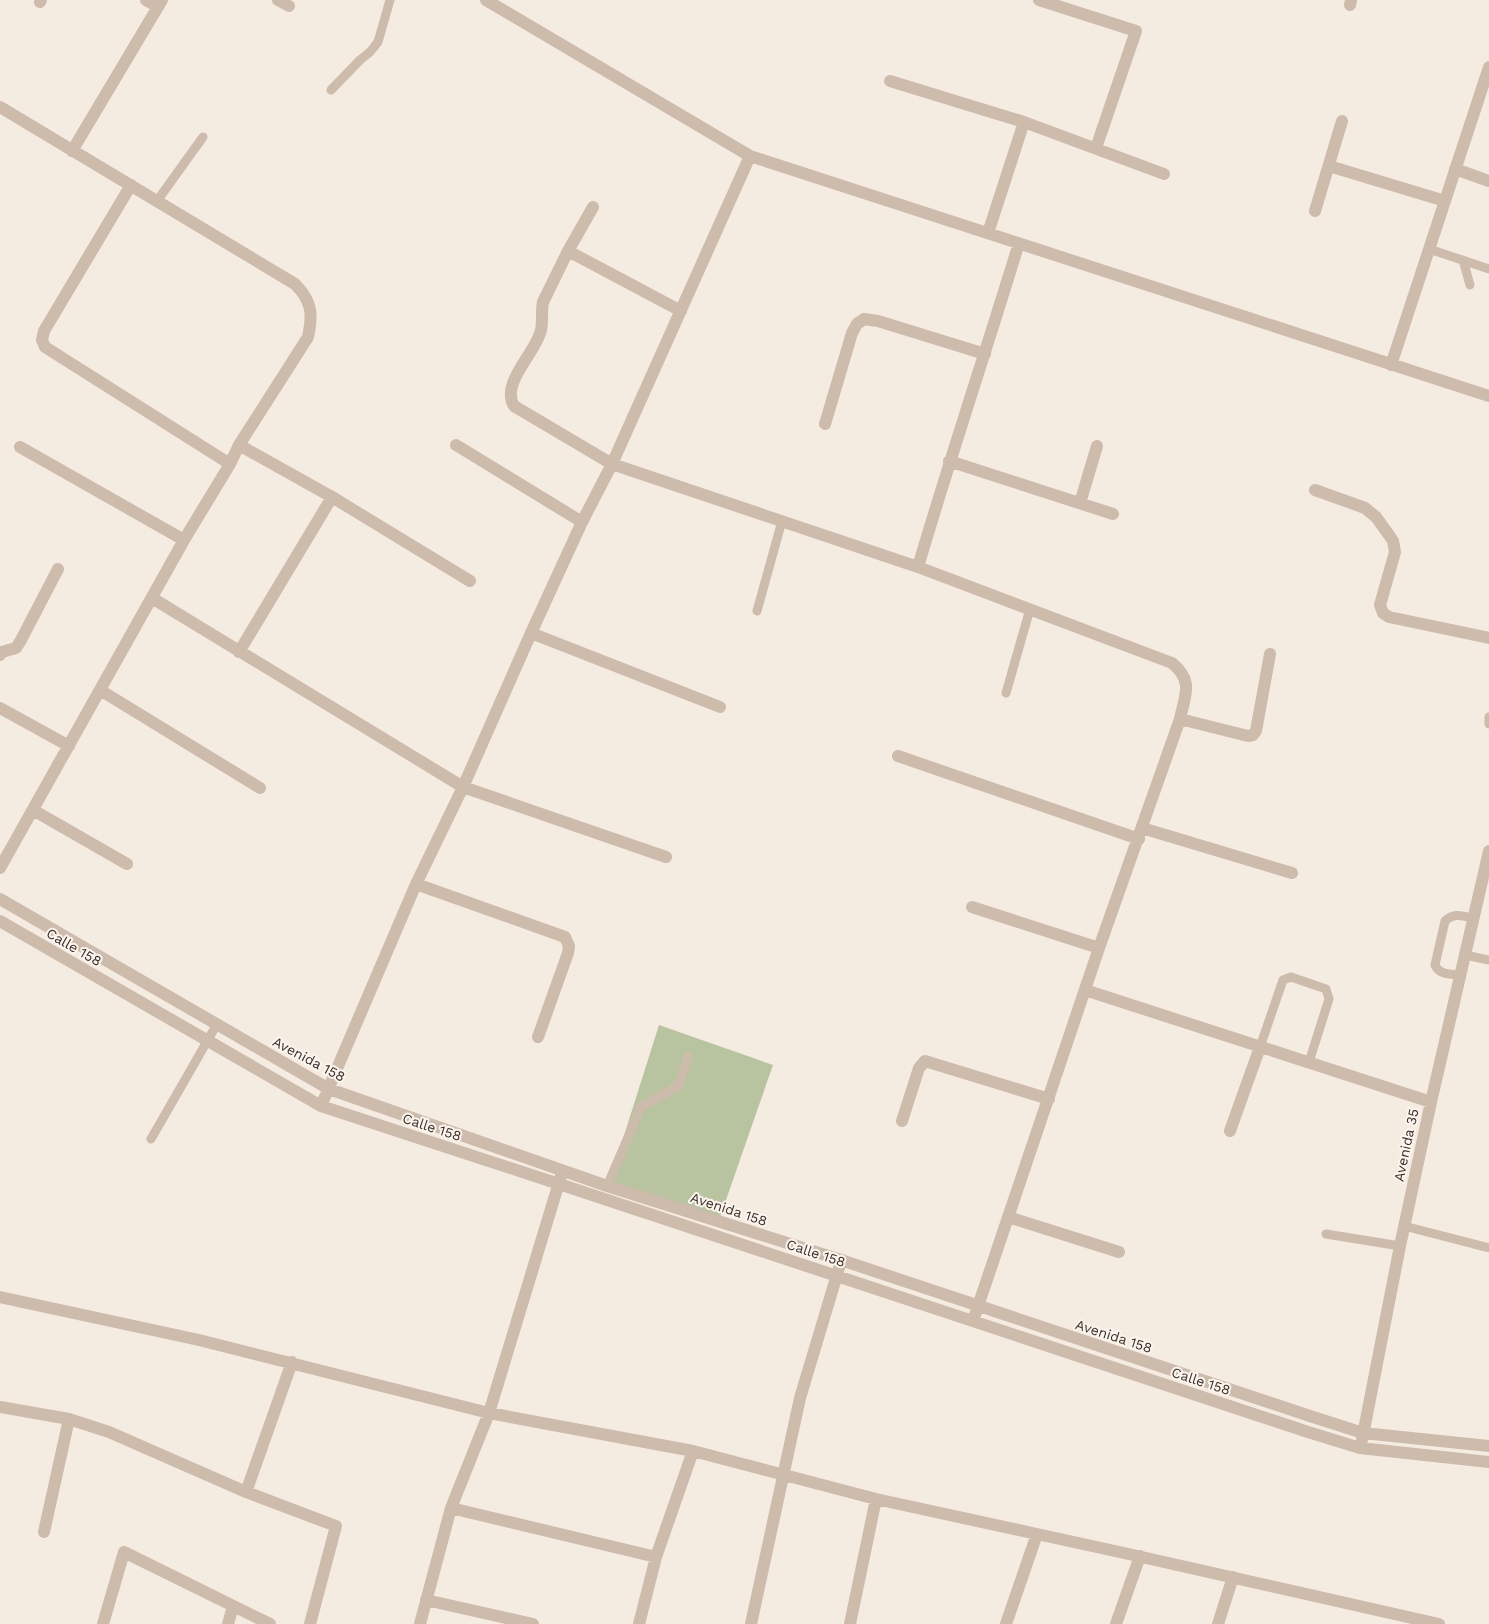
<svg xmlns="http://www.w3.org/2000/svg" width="1489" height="1624" font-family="'Work Sans',sans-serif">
<rect width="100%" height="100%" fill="#f4ebe1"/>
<path fill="#b8c4a0" d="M659,1025L773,1065L719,1220L609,1183Z"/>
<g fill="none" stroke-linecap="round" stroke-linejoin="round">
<path stroke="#cdbbac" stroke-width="9" d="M331,90L360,60L370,52L378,42L390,0
M157,201L203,137
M1429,249L1489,269
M1463,260L1470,285
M757,611L782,521
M1006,693L1030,609
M1489,717V724
M1465,955L1489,960
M1460,975C1451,974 1439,975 1435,965L1445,921C1454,912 1462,916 1473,918
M1260,1047L1283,980L1291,977L1326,989L1329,999L1309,1062
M151,1139L217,1024
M607,1186L641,1107L675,1088L679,1084L688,1057
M1404,1226L1489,1248
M1326,1234L1400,1246"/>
<path stroke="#cdbbac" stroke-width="12" d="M146,0L158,7
M278,0L289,6
M486,0L750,156L1489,396
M1039,0L1136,31L1096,148
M40,2L41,0
M1350,5L1351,0
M890,81L1024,122L1164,174
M0,107L295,284C312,301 313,314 308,337L239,445L230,464L184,540L0,868
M72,151L162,0
M1329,166L1445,201
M1455,169L1489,181
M131,185L44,331L42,340L45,347L230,464
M1315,211L1342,121
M988,233L1024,122
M568,251L593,207
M681,311L568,251L543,302C541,312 543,321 541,330C536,353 500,383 514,406L612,464L918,567L1172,663C1194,681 1185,695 1180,719L1099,948L973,1321
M1391,365L1489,67
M825,424L852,333L857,324L864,319L878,321L985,354
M239,445L332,497L470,581
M456,445L582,522
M20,447L184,540
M949,461L1113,514
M1315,490L1365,508L1376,517L1389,535L1393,541L1395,552L1380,605L1383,613L1389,617L1489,638
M1080,503L1097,446
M918,567C950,458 986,351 1019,243
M152,598L463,787L666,857
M531,633L720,707
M239,652L332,497
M0,655L2,652L16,648L21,640L58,569
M100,690L260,788
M0,708L69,746
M1180,719L1248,736L1253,735L1256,731L1270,654
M898,756L1139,839
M33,810L127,864
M1142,828L1292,873
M416,884L565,937L569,946L568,953L538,1037
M0,899L329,1089L607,1186L841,1260L1313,1417L1363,1433L1489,1446
M972,907L1099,948
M0,921L321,1106L559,1184L1308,1432L1360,1448L1489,1462
M1085,990L1431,1102
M321,1106L416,884L463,787L531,633L582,522L612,464L750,156
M902,1121L919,1068L925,1061L1049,1099
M1230,1131L1260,1047
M1008,1217L1119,1252
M0,1297L199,1340L489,1413L693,1451L876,1499L1124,1553L1439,1624
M0,1407L69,1419L109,1432L246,1492L336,1526L310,1624
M1362,1440L1400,1246L1431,1102L1489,851
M246,1492L292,1362
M451,1508L656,1557
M44,1532L69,1419
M426,1600L533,1624
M103,1624L124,1552L270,1624
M228,1624L233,1606
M420,1624L451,1508L489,1413L561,1176
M639,1624L656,1557L693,1451
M751,1624L800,1398L839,1268
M850,1624L876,1499
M1006,1624L1037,1534
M1116,1624L1140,1556
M1218,1624L1233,1577"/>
</g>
<g text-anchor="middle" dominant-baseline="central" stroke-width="4" stroke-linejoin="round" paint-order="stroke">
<g font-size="14" fill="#3b302b" stroke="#fbf5ee">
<text transform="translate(74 947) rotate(30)">Calle 158</text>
<text transform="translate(309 1059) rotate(28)">Avenida 158</text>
<text transform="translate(432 1127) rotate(18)">Calle 158</text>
<text transform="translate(1406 1145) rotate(-78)">Avenida 35</text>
<text transform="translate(729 1209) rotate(18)">Avenida 158</text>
<text transform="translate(816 1253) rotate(18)">Calle 158</text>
<text transform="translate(1114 1336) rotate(18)">Avenida 158</text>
<text transform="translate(1201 1381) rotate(18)">Calle 158</text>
</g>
</g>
</svg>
